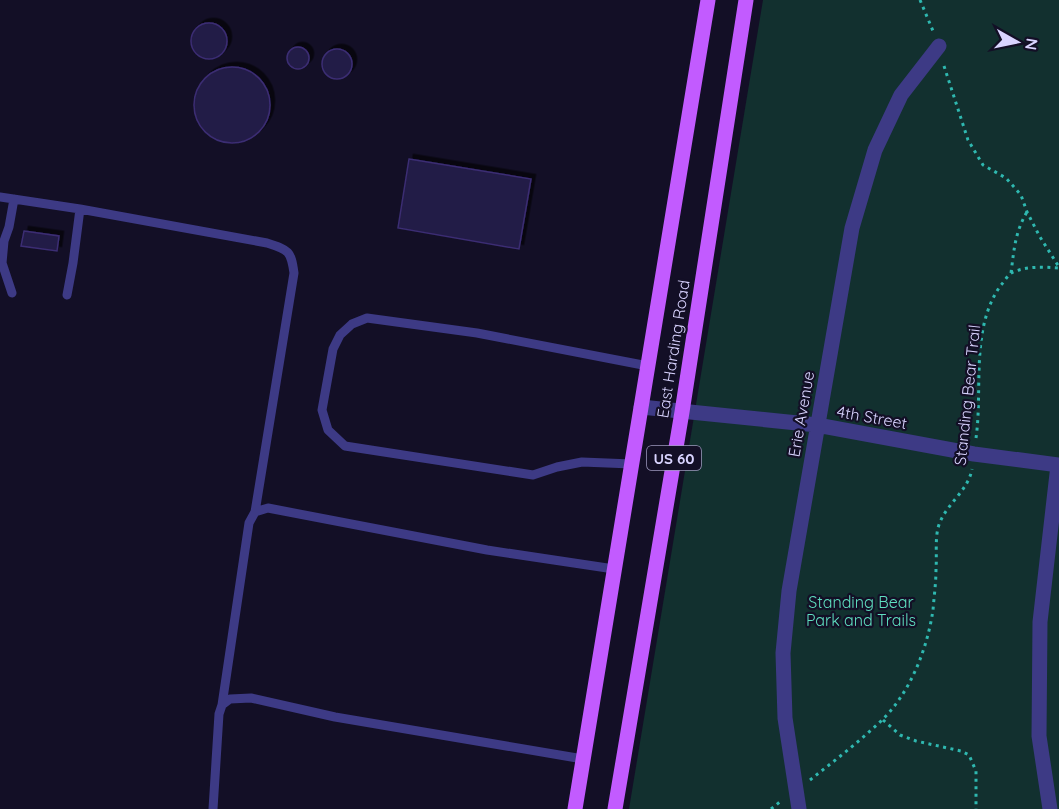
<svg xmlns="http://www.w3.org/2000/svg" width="1059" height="809" font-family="Quicksand,sans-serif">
<defs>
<filter id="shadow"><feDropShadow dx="4.5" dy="-4.5" stdDeviation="0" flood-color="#0009"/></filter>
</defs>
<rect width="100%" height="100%" fill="#130f26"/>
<path fill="#12302f" d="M763,0H1059V809H629Z"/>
<path fill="#241b47" stroke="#3b2d73" stroke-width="1.5" filter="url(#shadow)" d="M191 41a18 18 0 1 1 36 0a18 18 0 1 1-36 0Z
M287 58a11 11 0 1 1 22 0a11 11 0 1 1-22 0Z
M322 64a15 15 0 1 1 30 0a15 15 0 1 1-30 0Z
M194 105a38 38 0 1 1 76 0a38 38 0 1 1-76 0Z
M409,159L531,179L519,249L398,228Z
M24,231L59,236L57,251L21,246Z"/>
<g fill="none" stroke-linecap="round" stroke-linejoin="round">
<path stroke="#2fb8b0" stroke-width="3" stroke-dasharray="3 4.5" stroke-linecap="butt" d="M920,0L933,31
M944,66L968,140L983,165L1006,178L1021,195L1027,212L1040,237L1059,267
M1011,273C1014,250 1015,232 1027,212
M976,438C983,389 970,328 1001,285C1005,281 1008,274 1013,272C1028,266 1043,267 1059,268
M883,720L900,735L916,741L961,751L969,755L976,771V809
M810,780C834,761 859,742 881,721C910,693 927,650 933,610C934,597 936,583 936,569C937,556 935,541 938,528C944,505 968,492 972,469
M771,809L781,801"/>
<path stroke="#3d3a85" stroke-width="9" d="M0,197L80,209L267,243C289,250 291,251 294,273L255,512
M12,293L2,263L4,241L9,227L14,199
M67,295L73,263L80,209
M632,464L582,462L557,467L533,475L345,446L328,430L322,410L333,349L340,335L352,324L367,318L477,333L648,366
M222,705L249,523L255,512L268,508L487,550L614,569
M213,809L219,714L222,705L230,699L251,698L335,717L583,759"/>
<path stroke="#3d3a85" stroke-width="15" d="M641,407L817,425L974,454L1059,465
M799,809L785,718L783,653L789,591L852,228L875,150L901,95L939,46
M1050,809L1039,736L1040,622L1058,465"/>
<path stroke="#c25bff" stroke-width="15" d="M575,809L708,0
M615,809L682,412L746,0"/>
</g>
<g text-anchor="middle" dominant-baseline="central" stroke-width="4.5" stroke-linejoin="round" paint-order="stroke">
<rect fill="#130f26" stroke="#9e99be" stroke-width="1.5" x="647" y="446" width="54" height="24" rx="4.5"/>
<g font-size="15" font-weight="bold" fill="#d9d4ff">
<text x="674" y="458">US 60</text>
</g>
<g font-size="16" fill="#d9d4ff" stroke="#130f26">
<text transform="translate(673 349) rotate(-81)">East Harding Road</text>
<text transform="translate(967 395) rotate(-84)">Standing Bear Trail</text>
<text transform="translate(801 414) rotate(-80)">Erie Avenue</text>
<text transform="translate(872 417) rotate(10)">4th Street</text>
</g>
<g font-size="16" fill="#5fe0c0" stroke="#130f26">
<text x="861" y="602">Standing Bear<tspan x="861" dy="18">Park and Trails</tspan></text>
</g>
</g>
<g transform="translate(1017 42) rotate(99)" stroke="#130f26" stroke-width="4.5" paint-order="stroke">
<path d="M0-4.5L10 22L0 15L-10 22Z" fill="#d9d4ff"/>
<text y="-9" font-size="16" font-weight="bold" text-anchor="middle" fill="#d9d4ff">N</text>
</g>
</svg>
